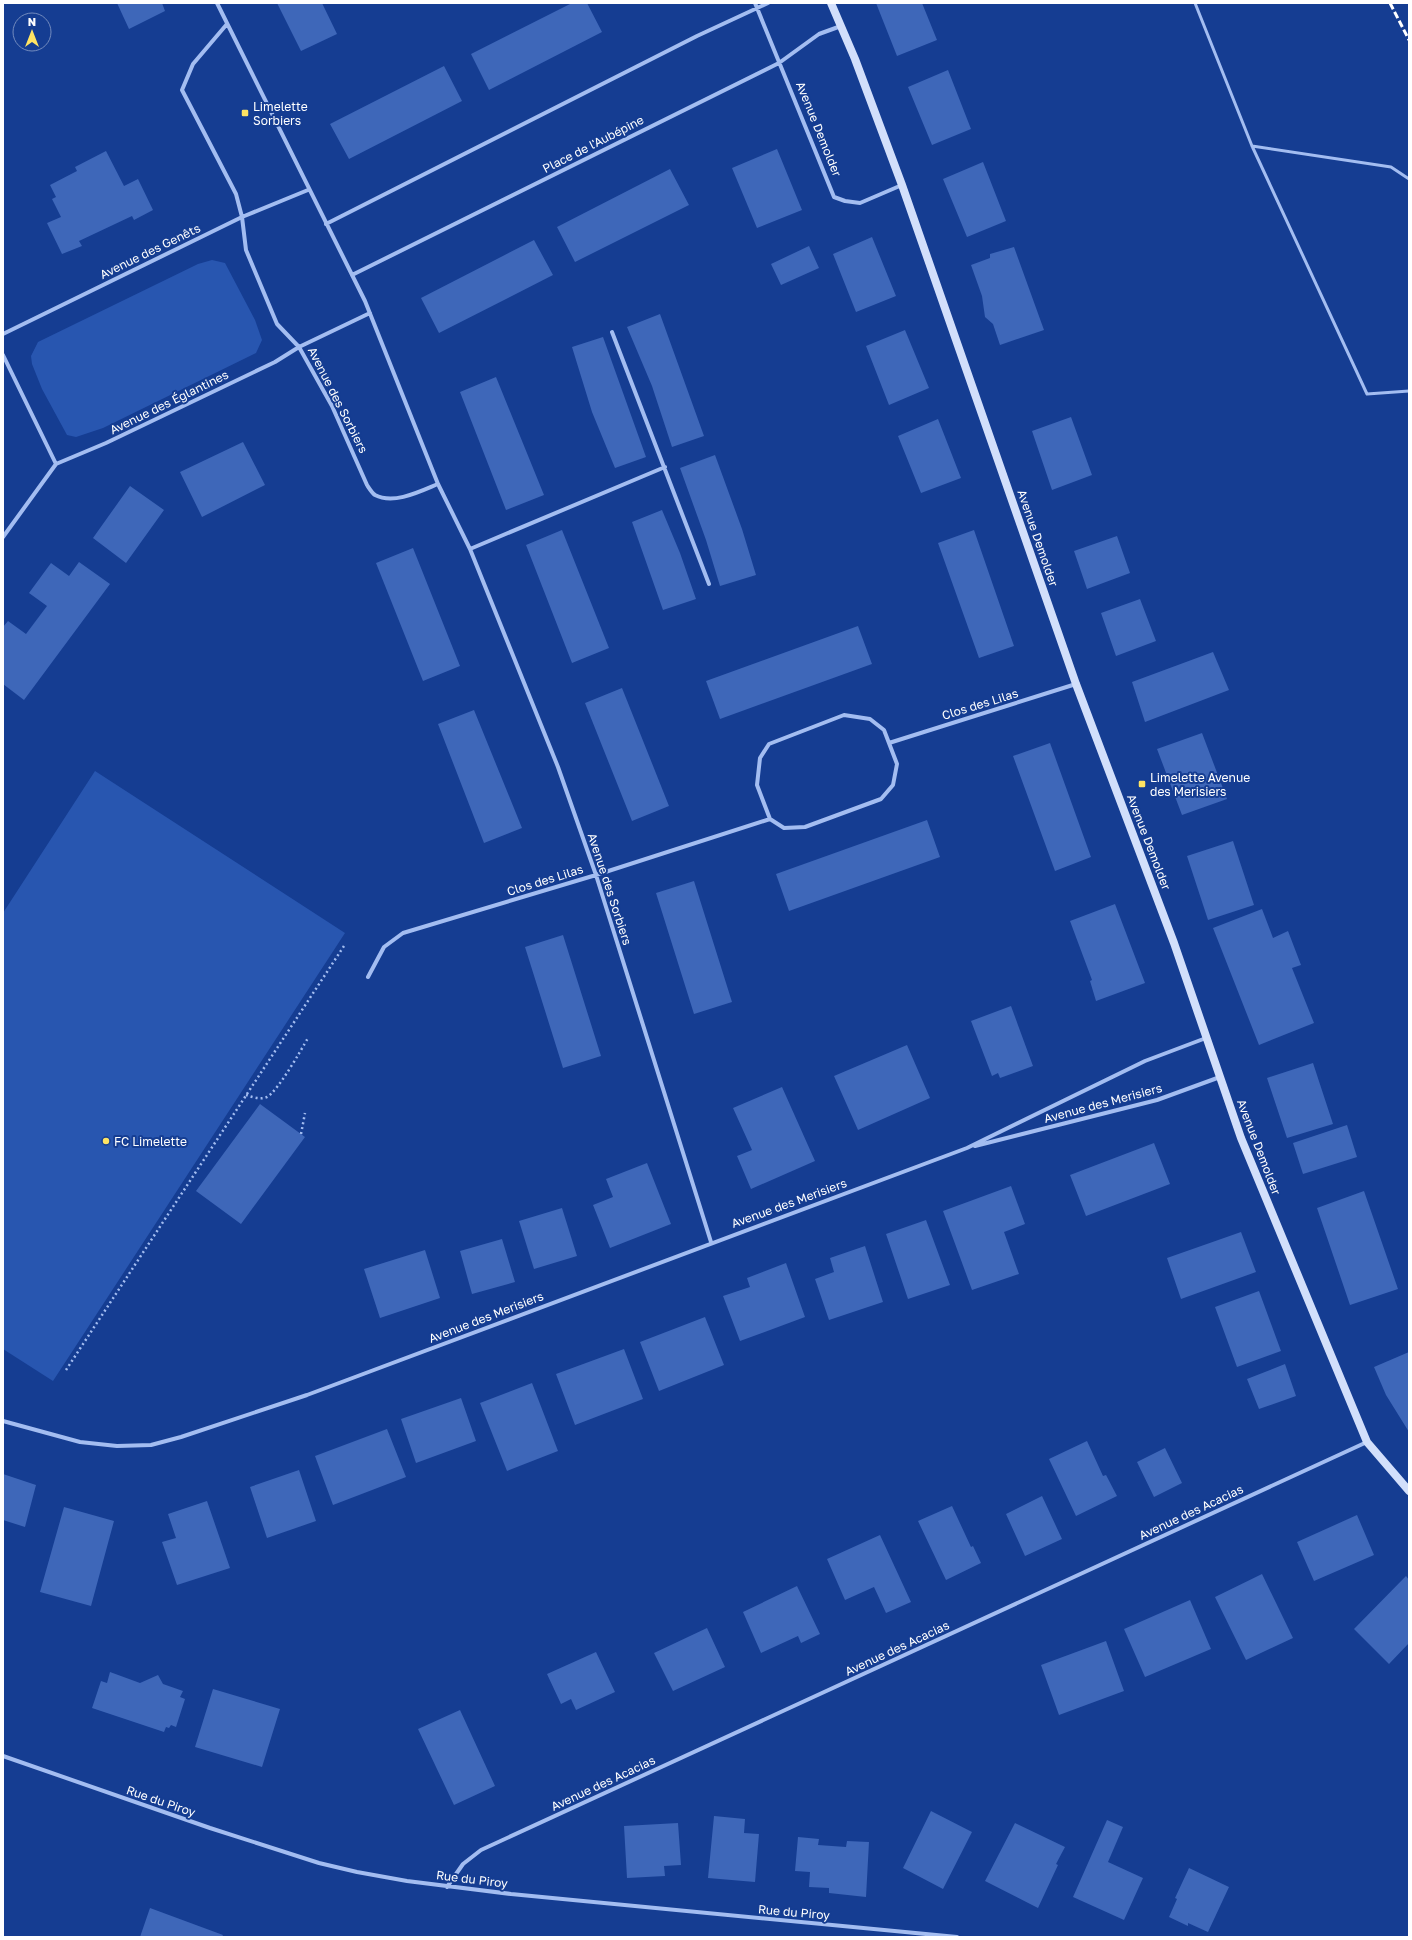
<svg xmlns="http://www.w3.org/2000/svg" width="1412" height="1940" font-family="'Golos Text',sans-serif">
<rect width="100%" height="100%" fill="#153d92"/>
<path fill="#2856b0" d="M212,260L225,263L255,320L262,340L256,353L103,428L76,437L67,435L42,389L32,364L31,356L38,342L198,264Z
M95,771L345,933L53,1381L3,1349V913Z"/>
<path fill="#3e67b9" d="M117,3H162L165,11L129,29Z
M277,3H322L337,34L301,51Z
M572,3H587L602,32L489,90L471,54Z
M876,3H922L937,40L897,56Z
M444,66L462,101L349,159L330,124Z
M948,70L971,129L932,145L908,87Z
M777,149L802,210L757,228L732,168Z
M106,151L124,186L138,179L153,210L134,220L132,216L79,241L82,246L62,254L47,223L61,217L52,199L56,197L50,185L77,171L75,167Z
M983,162L1006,221L967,237L943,179Z
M670,169L689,205L575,262L557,227Z
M872,237L896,296L856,312L833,254Z
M534,240L553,275L439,333L421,298Z
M809,246L819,268L781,285L771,264Z
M1014,247L1044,330L1000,345L993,324L985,317L982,296L971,265L990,258V254Z
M660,314L704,436L672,447L652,386L627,327Z
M905,330L929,388L889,405L866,346Z
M603,337L646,457L615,468L592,412L572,347Z
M496,377L544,495L506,510L460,392Z
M1071,417L1092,475L1052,490L1032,431Z
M938,419L961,478L921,493L898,436Z
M243,442L265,485L202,517L180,472Z
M715,455L742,529L756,575L720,586L706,540L680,468Z
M130,486L164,510L126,563L93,538Z
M662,510L680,553L696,599L663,610L632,522Z
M562,530L609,648L572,663L526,545Z
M974,530L1014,646L979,658L938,543Z
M1117,536L1130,573L1087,589L1074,551Z
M413,548L460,666L423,681L376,563Z
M79,562L110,584L24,700L3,684V627L8,621L26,634L47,606L29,593L51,563L69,576Z
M1140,599L1156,641L1116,656L1101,613Z
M858,626L872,664L720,719L706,681Z
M1213,652L1229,690L1145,722L1132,682Z
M622,688L669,806L632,821L585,703Z
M474,710L522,828L484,843L438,724Z
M1202,733L1227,799L1182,815L1157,749Z
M1050,743L1091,857L1055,871L1013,756Z
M927,820L940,857L789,911L776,874Z
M1233,841L1254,905L1208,920L1187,856Z
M694,881L732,1002L694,1014L656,893Z
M1115,904L1145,983L1096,1001L1090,981L1092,980L1070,921Z
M1262,909L1273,938L1288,931L1301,965L1292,968L1314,1023L1259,1045L1213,928Z
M563,935L601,1056L563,1068L525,947Z
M1011,1006L1033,1066L1000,1078L998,1073L992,1076L971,1021Z
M907,1045L930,1098L858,1130L834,1076Z
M1313,1063L1333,1124L1287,1138L1267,1078Z
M782,1087L815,1161L751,1189L737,1156L752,1150L733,1108Z
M260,1104L305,1137L241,1224L196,1191Z
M1347,1125L1357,1157L1303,1174L1293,1143Z
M1154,1143L1170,1184L1086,1216L1070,1175Z
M647,1163L671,1224L610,1248L593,1205L613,1197L606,1179Z
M1011,1186L1025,1224L1004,1232L1019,1274L972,1290L943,1211Z
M1364,1191L1398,1289L1350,1305L1317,1208Z
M562,1208L577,1256L534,1269L519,1221Z
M926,1220L950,1285L908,1299L886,1234Z
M1241,1232L1256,1272L1181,1299L1167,1258Z
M502,1239L515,1282L472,1294L460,1251Z
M865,1246L883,1302L829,1320L815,1279L834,1272L830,1258Z
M425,1250L440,1298L380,1318L364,1269Z
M786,1263L805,1317L740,1341L723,1296L750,1287L747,1278Z
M1259,1291L1281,1351L1237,1367L1215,1307Z
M705,1317L724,1365L659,1391L640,1342Z
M624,1349L643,1399L575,1425L556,1374Z
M1409,1352V1432L1386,1395L1374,1367Z
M1285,1364L1296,1396L1259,1409L1247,1379Z
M532,1383L558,1451L507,1471L480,1403Z
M461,1398L476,1441L416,1463L401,1419Z
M387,1429L406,1477L333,1505L315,1456Z
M1087,1441L1103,1476L1106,1475L1117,1496L1076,1516L1049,1459Z
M1165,1448L1182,1483L1154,1497L1137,1462Z
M299,1470L316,1521L267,1538L250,1487Z
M3,1474L36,1485L25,1527L3,1520Z
M1042,1496L1062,1539L1025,1556L1006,1514Z
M207,1501L230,1568L177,1585L162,1542L176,1538L168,1514Z
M952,1506L971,1547L973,1546L981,1563L946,1580L918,1521Z
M64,1507L114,1521L91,1606L40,1592Z
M1357,1515L1374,1555L1314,1581L1297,1542Z
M880,1535L911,1602L886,1613L874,1587L845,1600L827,1559Z
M1262,1574L1293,1638L1246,1660L1215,1597Z
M1406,1576L1409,1580V1643L1389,1664L1354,1629Z
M797,1586L820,1634L801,1643L798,1636L761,1653L743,1612Z
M1190,1600L1211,1649L1145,1677L1124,1629Z
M707,1628L725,1667L673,1691L654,1653Z
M1106,1641L1124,1691L1059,1715L1041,1665Z
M596,1652L615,1692L576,1710L571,1699L561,1704L547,1674Z
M110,1672L140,1683L158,1675L163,1684L183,1691L180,1697L185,1699L176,1727L171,1725L169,1728L166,1727L164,1732L92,1708L101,1681L107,1683Z
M213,1689L280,1709L262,1767L195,1747Z
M460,1710L495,1786L454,1805L418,1729Z
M931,1811L972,1832L943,1889L903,1868Z
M714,1816L745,1819L744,1833L759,1834L755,1882L708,1878Z
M1107,1820L1123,1827L1108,1862L1143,1878L1124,1920L1073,1897Z
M678,1823L681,1865L664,1866L665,1876L627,1878L624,1826Z
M1015,1823L1065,1847L1056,1864L1058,1865L1038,1908L985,1881Z
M798,1837L819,1839L818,1845L846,1847L847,1841L869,1842L866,1897L829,1893V1888L809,1887L810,1872L795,1871Z
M1189,1868L1229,1887L1208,1932L1188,1923V1926L1169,1917L1177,1899L1175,1898Z
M150,1908L223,1935L222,1937H140Z"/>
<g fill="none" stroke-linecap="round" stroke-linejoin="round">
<path stroke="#a3bdf1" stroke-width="2.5" stroke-dasharray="2 3" stroke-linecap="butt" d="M246,1095C252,1097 260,1100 267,1097C278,1091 301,1050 308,1038
M301,1134L305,1113
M66,1370L344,946"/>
<path stroke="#a3bdf1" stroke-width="3" d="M1195,3L1252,146L1367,394L1409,391
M1252,146L1391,167L1409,179"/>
<path stroke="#a3bdf1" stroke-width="4" d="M217,3L365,301L438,484L470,549L558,767L596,875L711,1242
M755,3L834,197L845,201L860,203L902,185
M227,24L193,64L182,90L236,194L242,217L246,250L277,324L299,347L332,406L367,485C369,488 372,493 375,495C394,505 421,491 438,484
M326,224L697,36L768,3
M352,275L779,63L819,34L841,26
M612,332L709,584
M3,334L242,217L308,190
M3,355L56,464
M3,537L56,464L106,443L275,362L299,347L370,313
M470,549L665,467
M844,715L870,719L884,730L897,764L893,785L881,799L805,827L784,828L770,819L757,785L760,758L769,744Z
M889,743L1076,684
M368,977L384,947L403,933L596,875L770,819
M975,1146L1157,1100L1220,1077
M3,1421L80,1442L117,1446L151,1445L181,1437L307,1395L967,1148L1145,1061L1206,1038
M3,1756L210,1828L319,1863L357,1872L407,1881L511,1894L957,1937
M447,1887L463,1864L481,1850L1367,1442"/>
<path stroke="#d2dffb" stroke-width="8" d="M831,3L855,59L902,185L1076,684L1174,943L1241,1138L1367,1442L1409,1491"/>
<path stroke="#fff" stroke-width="3" stroke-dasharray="7 3" stroke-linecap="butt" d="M1390,3L1409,40"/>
</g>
<g fill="#ffe463" stroke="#153d92" stroke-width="1.5">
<rect x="241" y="109" width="8" height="8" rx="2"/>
<rect x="1138" y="780" width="8" height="8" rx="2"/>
<circle cx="106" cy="1141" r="4"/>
</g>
<g text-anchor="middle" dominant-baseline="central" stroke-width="4" stroke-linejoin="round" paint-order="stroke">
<g font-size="12" fill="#fff" stroke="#153d92" text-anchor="start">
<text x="253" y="106">Limelette<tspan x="253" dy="14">Sorbiers</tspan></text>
<text x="1150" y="777">Limelette Avenue<tspan x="1150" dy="14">des Merisiers</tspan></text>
<text x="114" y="1141">FC Limelette</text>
</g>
<g font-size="12" fill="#fff" stroke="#153d92">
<text transform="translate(819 129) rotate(68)">Avenue Demolder</text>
<text transform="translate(593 144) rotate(-27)">Place de l'Aubépine</text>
<text transform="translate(150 251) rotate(-26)">Avenue des Genêts</text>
<text transform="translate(338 400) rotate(63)">Avenue des Sorbiers</text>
<text transform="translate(169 402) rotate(-26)">Avenue des Églantines</text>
<text transform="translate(1038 538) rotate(71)">Avenue Demolder</text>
<text transform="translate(980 704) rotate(-17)">Clos des Lilas</text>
<text transform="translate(1149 842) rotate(69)">Avenue Demolder</text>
<text transform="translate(545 880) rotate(-17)">Clos des Lilas</text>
<text transform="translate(610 889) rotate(72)">Avenue des Sorbiers</text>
<text transform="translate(1103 1103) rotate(-15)">Avenue des Merisiers</text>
<text transform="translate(1259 1147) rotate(69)">Avenue Demolder</text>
<text transform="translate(789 1203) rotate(-20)">Avenue des Merisiers</text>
<text transform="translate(486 1317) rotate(-21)">Avenue des Merisiers</text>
<text transform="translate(1191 1512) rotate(-25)">Avenue des Acacias</text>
<text transform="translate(897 1648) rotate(-25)">Avenue des Acacias</text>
<text transform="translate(603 1783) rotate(-25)">Avenue des Acacias</text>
<text transform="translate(161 1801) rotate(19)">Rue du Piroy</text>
<text transform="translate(472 1879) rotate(7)">Rue du Piroy</text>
<text transform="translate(794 1912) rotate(5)">Rue du Piroy</text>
</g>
</g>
<rect width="1412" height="1940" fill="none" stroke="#ffffff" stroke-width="8"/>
<g transform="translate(32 32)"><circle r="19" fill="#153d92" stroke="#738bbe"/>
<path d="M0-3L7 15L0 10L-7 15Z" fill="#ffe463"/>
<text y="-6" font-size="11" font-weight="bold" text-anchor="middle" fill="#ffffff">N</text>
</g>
</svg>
